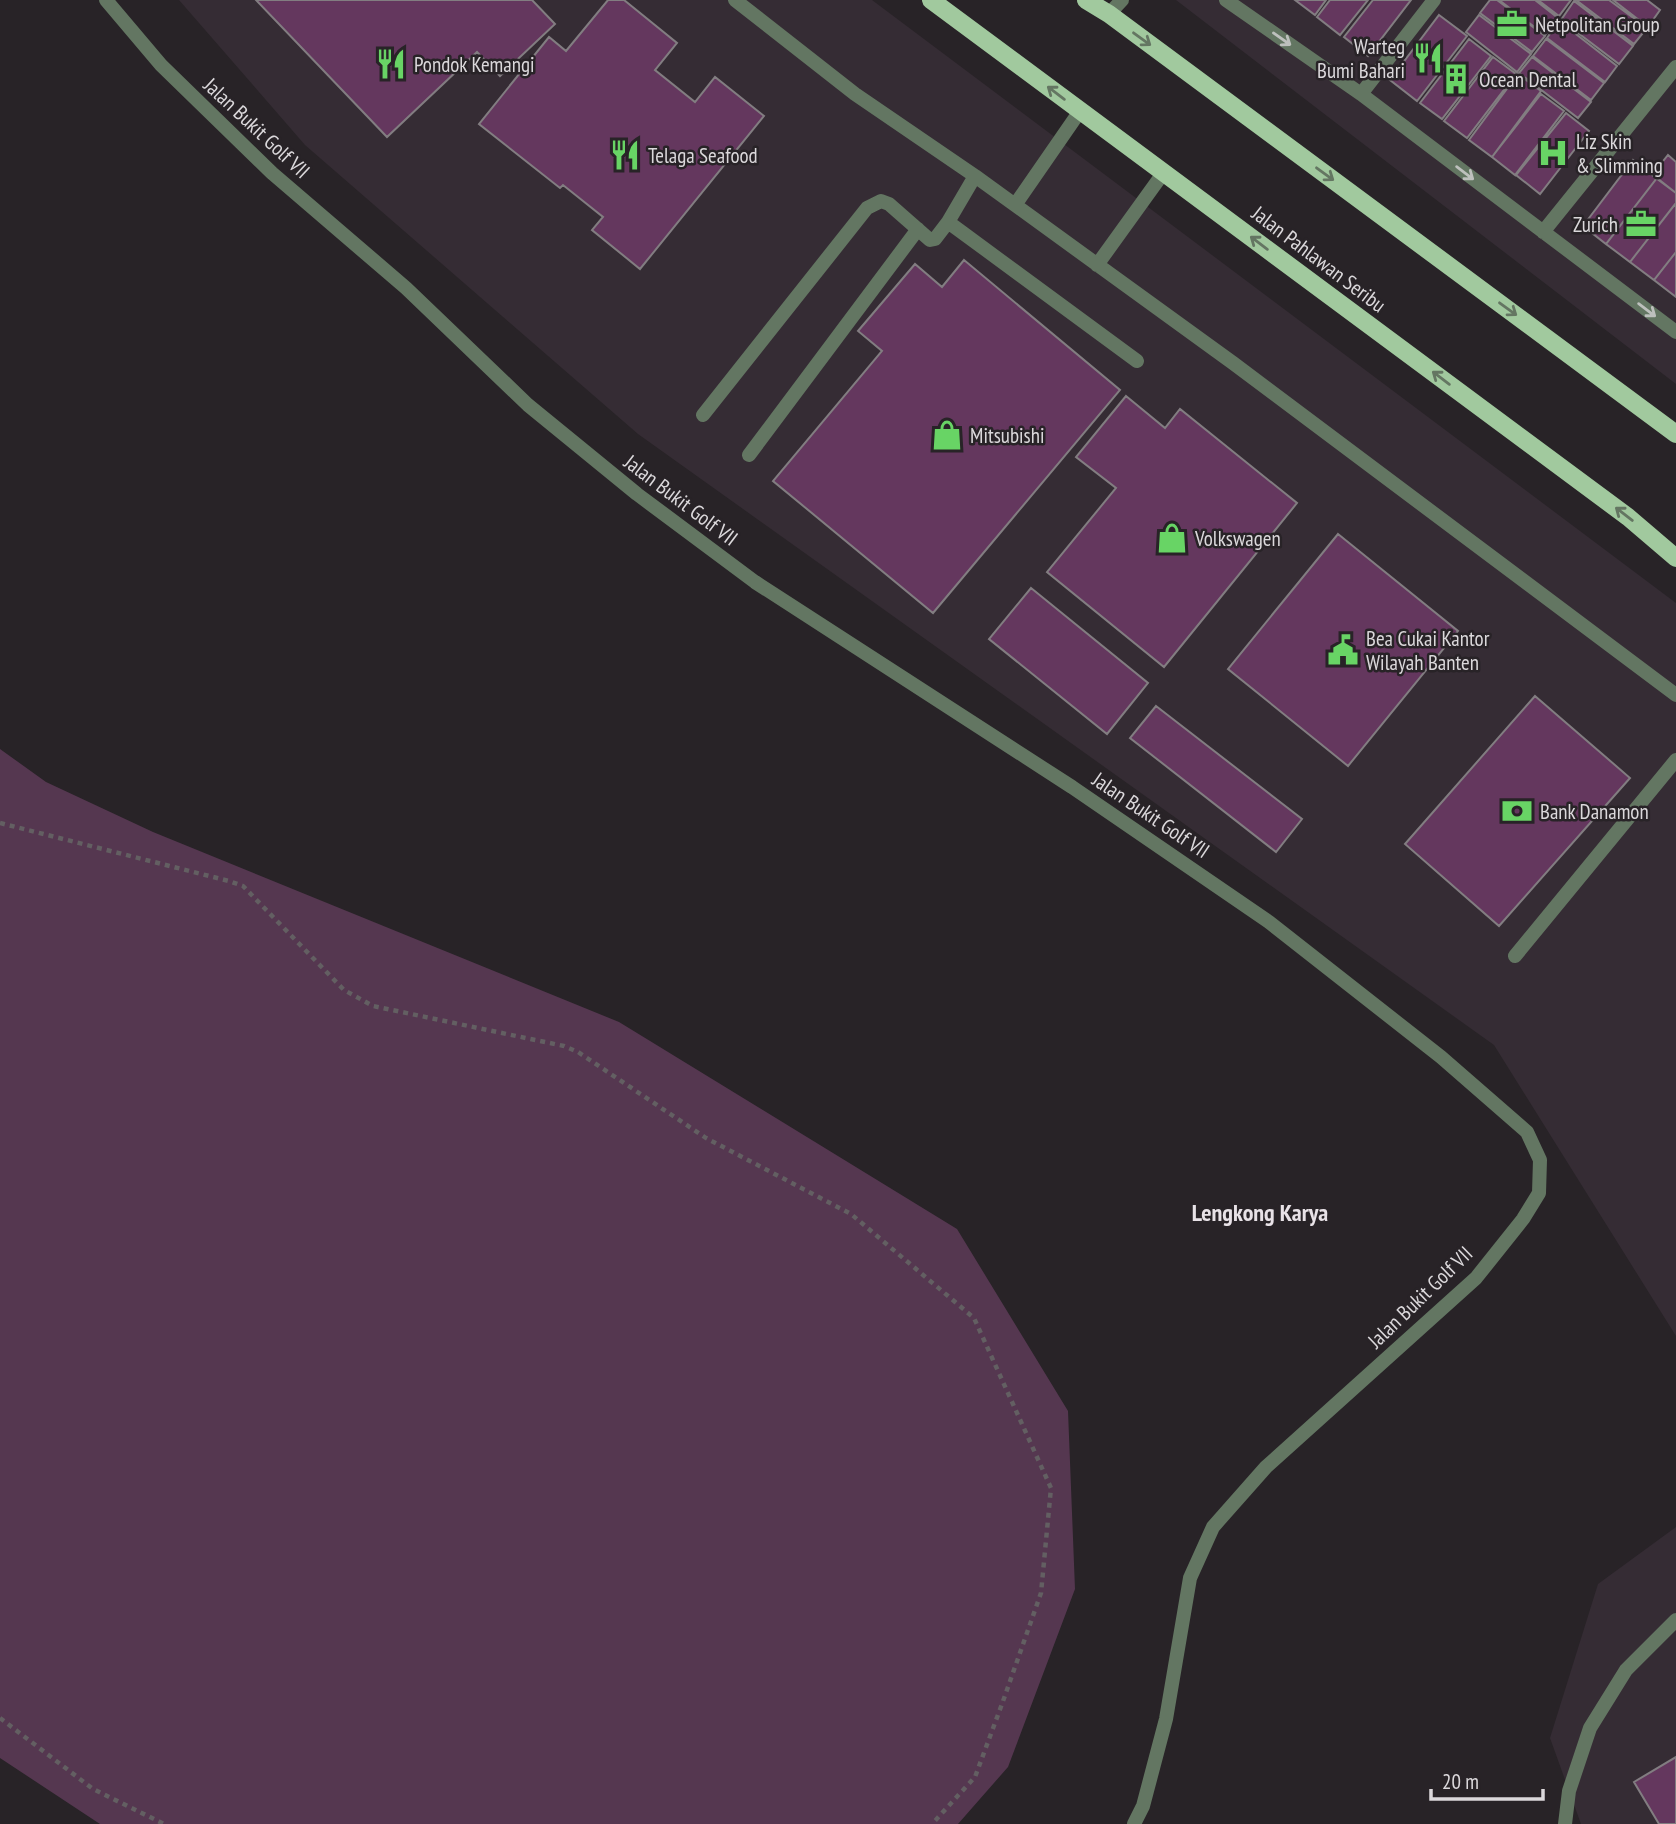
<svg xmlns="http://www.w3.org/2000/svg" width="1676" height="1824" font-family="'PT Sans Narrow',sans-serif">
<rect width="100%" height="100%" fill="#282327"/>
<path fill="#352c34" d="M179,0H872L1676,603V1336L1494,1045L638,434L305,145Z
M1176,0H1676V384Z
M1676,1527V1824H1581L1550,1738L1598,1584Z"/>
<path fill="#553750" d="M0,749L46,782L153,832L619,1022L957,1229L1068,1411L1075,1589L1008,1767L958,1824H100L0,1758Z"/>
<path fill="#64375e" stroke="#827d81" stroke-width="2" d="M256,0H532L555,24L500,76L477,52L387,137Z
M608,0H624L677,43L655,70L695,102L715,77L764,116L640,269L592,230L603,217L563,185L560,188L479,124L549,37L566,51Z
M1295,0H1326L1315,15Z
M1330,0H1368L1340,35L1317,17Z
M1373,0H1411L1368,56L1344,37Z
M1490,0H1497L1545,36L1532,52L1480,13Z
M1499,0H1535L1558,18L1545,35Z
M1538,0H1571L1559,16Z
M1576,0H1609L1647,28L1634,44Z
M1613,0H1647L1660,10L1648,27Z
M1574,1L1633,46L1619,64L1561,20Z
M1439,15L1467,36L1417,101L1390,80Z
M1479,15L1531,54L1517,72L1466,32Z
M1559,21L1617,66L1605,82L1547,38Z
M1469,39L1491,56L1442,119L1420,103Z
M1546,39L1604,83L1591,100L1533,56Z
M1493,57L1516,74L1467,138L1444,121Z
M1532,57L1591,102L1578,118L1519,73Z
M1518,74L1541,91L1492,157L1469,140Z
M1541,94L1564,111L1515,175L1492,157Z
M1566,113L1589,131L1540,194L1516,175Z
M1668,155L1676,162V193L1652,175Z
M1633,160L1657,178L1606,244L1583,226Z
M1657,178L1676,193V203L1630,262L1606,244Z
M1676,203V252L1654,280L1630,262Z
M1676,252V297L1654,280Z
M964,260L1120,390L933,613L773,481L882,351L858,331L915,264L942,287Z
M1126,396L1165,428L1180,409L1297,503L1164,667L1047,572L1116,488L1076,457Z
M1338,534L1458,631L1348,766L1228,669Z
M1031,588L1148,683L1107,734L989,639Z
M1535,696L1630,778L1499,926L1405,844Z
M1156,706L1302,819L1276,852L1130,738Z
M1676,1757V1824H1659L1634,1782Z"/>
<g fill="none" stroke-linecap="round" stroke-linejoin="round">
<path stroke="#635f62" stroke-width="4.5" stroke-dasharray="5 5" stroke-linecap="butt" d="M0,823L229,881L243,886L344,990L373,1006L564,1046L578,1052L706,1138L851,1214L974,1318L1051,1488L1041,1593L1002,1704L975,1777L932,1824
M0,1718L93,1789L164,1824"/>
<path stroke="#637662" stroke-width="14" d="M735,0L855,94L975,176L1233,363L1676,695
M1226,0L1361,94L1676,332
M1109,14L1122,0
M1361,94L1434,0
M1015,205L1080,111
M948,222L1137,361
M1543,232L1676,67
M1097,265L1164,172
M703,415L867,208L881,201L889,204L930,240L935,239L948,222L975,176
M749,455L918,229
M1515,956L1676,760"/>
<path stroke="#637662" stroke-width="14" d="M106,0L161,65L272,173L406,288L528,405L637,494L755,582L1072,787L1269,922L1441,1057L1527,1132L1540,1160L1539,1193L1523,1219L1476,1278L1266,1467L1213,1527L1190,1578L1166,1719L1143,1806L1134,1824
M1565,1824L1569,1791L1590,1728L1626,1670L1676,1620"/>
<path stroke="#a1c99e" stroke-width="18" d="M931,0L1628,517L1676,558
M1086,0L1109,14L1676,434"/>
</g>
<defs><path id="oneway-shaft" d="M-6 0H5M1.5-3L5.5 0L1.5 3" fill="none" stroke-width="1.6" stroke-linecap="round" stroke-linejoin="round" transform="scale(1.75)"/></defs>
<g stroke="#647662">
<use href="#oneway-shaft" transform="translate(1142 39) rotate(36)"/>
<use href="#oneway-shaft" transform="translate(1056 93) rotate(-143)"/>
<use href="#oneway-shaft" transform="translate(1325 174) rotate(36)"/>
<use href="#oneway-shaft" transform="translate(1259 243) rotate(-143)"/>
<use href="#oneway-shaft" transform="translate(1508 309) rotate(36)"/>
<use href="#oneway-shaft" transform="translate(1441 378) rotate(-143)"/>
<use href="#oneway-shaft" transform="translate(1624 514) rotate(-142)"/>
</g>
<g stroke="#bdc0bd">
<use href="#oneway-shaft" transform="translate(1282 39) rotate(35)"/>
<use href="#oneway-shaft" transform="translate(1465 173) rotate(37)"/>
<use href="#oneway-shaft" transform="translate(1647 310) rotate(37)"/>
</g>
<defs>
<g id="office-bare" transform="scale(2.415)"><path d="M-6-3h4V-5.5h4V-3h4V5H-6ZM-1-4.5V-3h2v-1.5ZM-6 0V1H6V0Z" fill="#68d465" stroke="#282327" stroke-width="2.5" paint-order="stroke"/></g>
<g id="restaurant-bare" transform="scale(2.415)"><path d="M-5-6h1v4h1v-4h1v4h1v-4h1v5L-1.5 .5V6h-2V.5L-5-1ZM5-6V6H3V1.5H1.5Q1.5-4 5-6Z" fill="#68d465" stroke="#282327" stroke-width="2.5" paint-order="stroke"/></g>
<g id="building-bare" transform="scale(2.415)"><path d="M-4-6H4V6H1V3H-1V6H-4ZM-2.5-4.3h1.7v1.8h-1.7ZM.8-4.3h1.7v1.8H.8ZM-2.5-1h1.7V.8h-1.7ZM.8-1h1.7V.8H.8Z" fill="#68d465" stroke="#282327" stroke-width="2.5" paint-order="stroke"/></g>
<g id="hospital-bare" transform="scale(2.415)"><path d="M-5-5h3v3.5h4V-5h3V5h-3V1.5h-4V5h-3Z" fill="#68d465" stroke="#282327" stroke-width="2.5" paint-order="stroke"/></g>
<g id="shop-bare" transform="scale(2.415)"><path d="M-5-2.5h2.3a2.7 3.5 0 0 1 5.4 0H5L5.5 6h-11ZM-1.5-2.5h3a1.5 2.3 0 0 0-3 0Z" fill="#68d465" stroke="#282327" stroke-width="2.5" paint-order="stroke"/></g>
<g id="civic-bare" transform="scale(2.415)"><path d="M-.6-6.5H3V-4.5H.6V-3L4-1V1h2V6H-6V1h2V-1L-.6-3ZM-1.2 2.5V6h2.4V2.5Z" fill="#68d465" stroke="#282327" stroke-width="2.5" paint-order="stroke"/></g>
<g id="bank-bare" transform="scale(2.415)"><path d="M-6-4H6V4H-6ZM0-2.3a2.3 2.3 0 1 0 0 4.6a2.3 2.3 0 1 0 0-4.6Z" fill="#68d465" stroke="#282327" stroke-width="2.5" paint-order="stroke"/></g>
</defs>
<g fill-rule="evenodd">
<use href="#office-bare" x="1512" y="24"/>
<use href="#restaurant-bare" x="1428" y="58"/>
<use href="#restaurant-bare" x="391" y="64"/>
<use href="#building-bare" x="1456" y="79"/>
<use href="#hospital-bare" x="1553" y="153"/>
<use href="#restaurant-bare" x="625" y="155"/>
<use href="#office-bare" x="1641" y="224"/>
<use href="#shop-bare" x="947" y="435"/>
<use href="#shop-bare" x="1172" y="538"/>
<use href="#civic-bare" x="1343" y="650"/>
<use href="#bank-bare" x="1517" y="811"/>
</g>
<g text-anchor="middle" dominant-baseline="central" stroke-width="5" stroke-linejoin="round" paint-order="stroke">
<g font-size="21" fill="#dbd8db" stroke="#282327" text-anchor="start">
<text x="1535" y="24">Netpolitan Group</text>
<text x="1405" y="46" text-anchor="end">Warteg<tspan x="1405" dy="24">Bumi Bahari</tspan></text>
<text x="414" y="64">Pondok Kemangi</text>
<text x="1479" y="79">Ocean Dental</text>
<text x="1576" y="141">Liz Skin<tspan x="1576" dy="24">&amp; Slimming</tspan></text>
<text x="648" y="155">Telaga Seafood</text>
<text x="1618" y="224" text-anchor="end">Zurich</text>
<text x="970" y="435">Mitsubishi</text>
<text x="1195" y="538">Volkswagen</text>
<text x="1366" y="638">Bea Cukai Kantor<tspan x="1366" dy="24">Wilayah Banten</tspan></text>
<text x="1540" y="811">Bank Danamon</text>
</g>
<g font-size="21" fill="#dbd8db" stroke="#282327">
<text transform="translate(257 128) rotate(43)">Jalan Bukit Golf VII</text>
<text transform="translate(1319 259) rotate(37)">Jalan Pahlawan Seribu</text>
<text transform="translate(681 500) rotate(37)">Jalan Bukit Golf VII</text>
<text transform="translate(1151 815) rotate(34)">Jalan Bukit Golf VII</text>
<text transform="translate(1420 1297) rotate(-44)">Jalan Bukit Golf VII</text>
</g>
<g font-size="24" font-weight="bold" fill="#e8e2e7" stroke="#282327">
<text x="1260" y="1212">Lengkong Karya</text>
</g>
</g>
<path d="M1431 1789v10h112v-10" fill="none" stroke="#dbd8db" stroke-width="3.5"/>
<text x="1442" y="1789" font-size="21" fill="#dbd8db" stroke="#282327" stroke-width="5" paint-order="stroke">20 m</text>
</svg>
